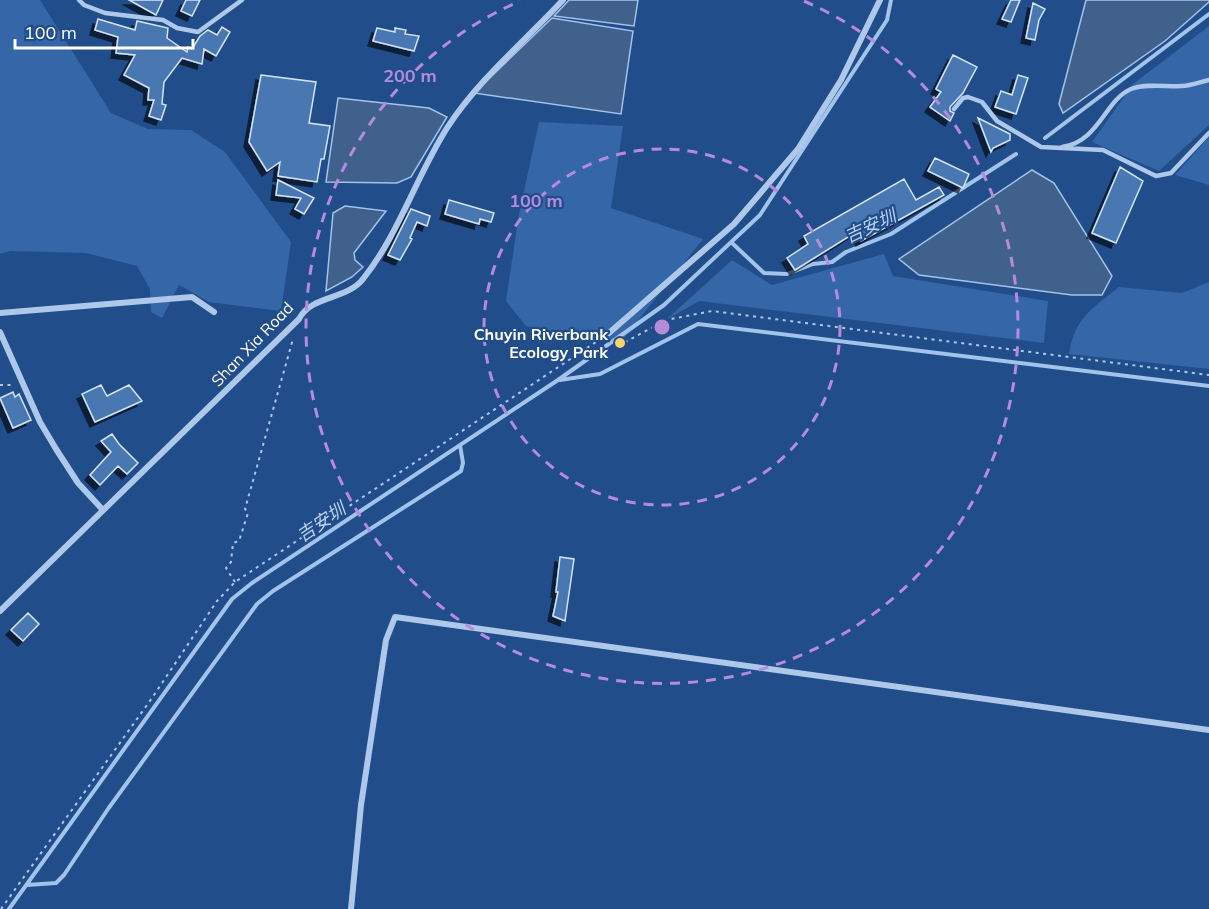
<svg xmlns="http://www.w3.org/2000/svg" width="1209" height="909" font-family="Mulish,'Noto Sans TC',sans-serif">
<defs>
<filter id="shadow"><feDropShadow dx="-5" dy="5" stdDeviation="0" flood-color="#0009"/></filter>
</defs>
<rect width="100%" height="100%" fill="#214d8b"/>
<path fill="#3566a8" d="M0,0H40L111,113L148,129L191,130L225,152L291,242L281,311L209,302L179,285L162,318L151,312L150,289L137,266L86,253L10,251L0,254Z
M1209,26V125L1159,171L1092,142L1133,84Z
M539,122L623,126L611,208L703,239L620,343L526,326L506,301L519,214Z
M1209,137V185L1175,175Z
M884,254L893,276L1048,301L1044,343L699,301L666,320L732,260L772,285Z
M1209,282V369L1069,354C1075,317 1092,309 1119,287L1182,293Z"/>
<path fill="#41618d" stroke="#a1c3ec" stroke-width="1.5" d="M569,0H638L634,26L554,16Z
M1086,0H1209V2L1165,41L1063,113L1059,104Z
M552,18L633,31L621,114L474,93Z
M338,98L429,108L447,117L411,177L397,183L326,182Z
M1032,170L1054,183L1112,276L1102,295H1072L919,275L899,259Z
M345,206L386,211L354,253L355,260L363,267L352,277L326,291L333,213Z"/>
<g fill="none" stroke-linecap="round" stroke-linejoin="round">
<path stroke="#a1c3ec" stroke-width="4" d="M1045,138L1209,14
M732,243L764,273L787,274L813,264L832,262L846,252L891,234L1016,154
M560,380L600,374L698,324L1209,386
M27,885L56,883L64,875L108,809L257,604L273,591L461,471L463,463L460,445
M9,909L232,599L252,583L558,380L664,305L760,215L887,20L891,0"/>
</g>
<path fill="#4977b2" stroke="#d2e3f8" stroke-width="1.5" filter="url(#shadow)" d="M129,0H163L156,15Z
M186,0H200L192,16L181,11Z
M1011,0H1020L1011,22L1002,19Z
M1033,3L1045,9L1039,20L1035,40L1026,38Z
M98,19L135,30L137,21L168,28L167,38L187,52L188,47L192,49L200,36L208,30L217,35L222,27L230,32L216,56L204,49L202,64L182,58L164,82L162,104L166,105L161,120L149,116L154,100H148L149,88L124,75L135,55L116,53L118,37L95,30Z
M377,28L395,32V28L406,30L405,34L419,36L414,51L373,41Z
M953,55L977,67L963,93L950,107V111L954,113L950,121L930,107L941,92L936,89Z
M261,75L316,82L309,123L330,126L324,159H321L317,182L278,176L280,162L267,171L249,142Z
M1018,75L1028,78L1016,114L995,107L1001,91L1012,95Z
M978,118L1010,134V140L993,148L991,152Z
M935,158L969,174L963,188L928,171Z
M1120,167L1143,181L1116,243L1092,233Z
M904,179L916,200L939,187L944,195L861,241L856,232L795,270L787,258L808,244L804,236Z
M278,180L314,198L304,214L295,209L301,198L276,195Z
M449,200L494,213L491,222L480,219L479,224L445,214Z
M411,209L430,216L427,226L417,222L410,238L412,239L400,260L388,255Z
M101,385L107,396L129,385L142,401L95,422L82,394Z
M13,392L15,397L19,394L31,420L13,428L0,398Z
M112,434L119,444L138,463L127,474L118,466L100,485L90,475L111,452L101,441Z
M560,557L574,559L565,621L553,616L558,592H556Z
M28,613L39,624L23,641L11,630Z"/>
<g fill="none" stroke-linecap="round" stroke-linejoin="round">
<path stroke="#adc8eb" stroke-width="2" stroke-dasharray="3 4.5" stroke-linecap="butt" d="M614,340L618,346L666,320L712,311L1209,375
M0,385H14
M235,582L226,568L231,562L233,543L239,541L248,513L245,509L293,339
M1,909L152,698L217,601L235,582L602,338"/>
<path stroke="#adc8eb" stroke-width="4.5" d="M79,0L84,5L105,13L163,20L177,28L198,32L242,0
M954,109L963,98L968,97L982,102L997,121L1041,147L1103,150L1156,176L1171,173L1209,133
M1062,147C1099,142 1105,100 1131,89C1145,83 1167,87 1182,86C1191,86 1200,82 1209,80"/>
<path stroke="#adc8eb" stroke-width="6" d="M0,313L192,297L214,312
M0,332L40,422L56,449L78,483L102,509
M609,333L734,224L798,149L841,80L880,0
M0,611L299,319C311,295 347,300 363,279C399,234 416,177 447,128C479,79 523,43 563,0
M351,909L361,805L386,640L395,617L1209,730"/>
</g>
<g fill="none" stroke="#b68bdc" stroke-width="3" stroke-dasharray="10 8">
<circle cx="662" cy="327" r="178"/>
<path d="M804 1A356 356 0 1 1 520 1"/>
</g>
<circle fill="#f8d36e" stroke="#214d8b" stroke-width="2" cx="620" cy="343" r="6"/>
<g text-anchor="middle" dominant-baseline="central" stroke-width="4.5" stroke-linejoin="round" paint-order="stroke">
<g font-size="16" font-weight="bold" fill="#fff" stroke="#214d8b" text-anchor="end">
<text x="608" y="334">Chuyin Riverbank<tspan x="608" dy="18">Ecology Park</tspan></text>
</g>
<g font-size="16" fill="#fff" stroke="#214d8b">
<text transform="translate(252 344) rotate(-46)">Shan Xia Road</text>
</g>
<g font-size="18" font-style="italic" fill="#b9d2f2" stroke="#214d8b">
<text transform="translate(870 226) rotate(-25)">吉安圳</text>
<text transform="translate(321 522) rotate(-34)">吉安圳</text>
</g>
</g>
<circle cx="662" cy="327" r="9" fill="#b68bdc" stroke="#214d8b" stroke-width="3"/>
<g font-size="18" text-anchor="middle" font-weight="bold" fill="#b68bdc" stroke="#214d8b" stroke-width="4.5" stroke-linejoin="round" paint-order="stroke">
<text x="410" y="82">200 m</text>
<text x="536" y="207">100 m</text>
</g>
<path d="M15 39v9h178v-9" fill="none" stroke="#ffffff" stroke-width="3"/>
<text x="24" y="39" font-size="18" fill="#ffffff" stroke="#214d8b" stroke-width="4.5" paint-order="stroke">100 m</text>
</svg>
